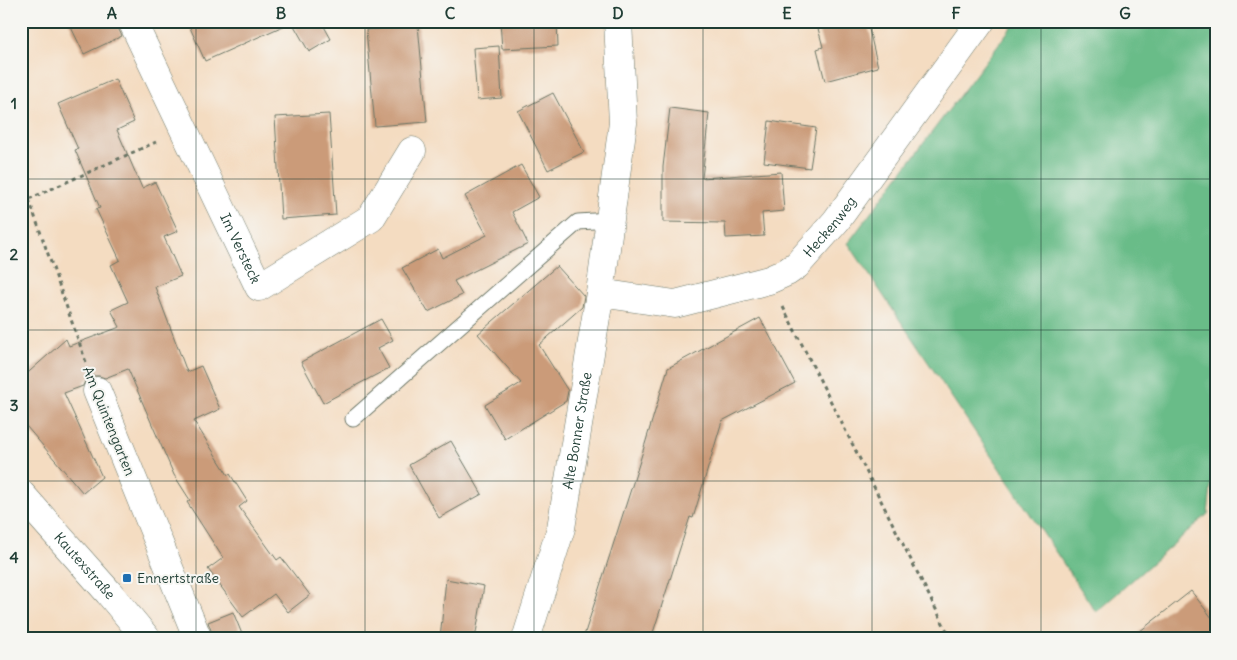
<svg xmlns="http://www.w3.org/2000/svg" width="1237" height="660" font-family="Delius,sans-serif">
<rect width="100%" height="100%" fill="#f6f6f2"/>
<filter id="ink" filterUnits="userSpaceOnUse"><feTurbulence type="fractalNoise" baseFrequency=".02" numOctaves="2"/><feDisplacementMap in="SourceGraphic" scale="10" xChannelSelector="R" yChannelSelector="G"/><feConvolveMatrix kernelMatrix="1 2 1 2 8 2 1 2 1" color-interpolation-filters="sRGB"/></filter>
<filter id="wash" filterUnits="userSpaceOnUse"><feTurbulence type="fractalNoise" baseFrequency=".0096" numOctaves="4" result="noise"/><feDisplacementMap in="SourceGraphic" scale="20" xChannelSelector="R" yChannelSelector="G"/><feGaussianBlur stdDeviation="1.12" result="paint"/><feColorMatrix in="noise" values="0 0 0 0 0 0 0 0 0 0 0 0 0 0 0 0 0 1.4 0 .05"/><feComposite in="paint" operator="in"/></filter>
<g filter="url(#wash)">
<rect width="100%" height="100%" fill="#f4dcc1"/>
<path fill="#69bc88" stroke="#447c5e" d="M1016,21H1216V439L1208,514L1096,612L848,243Z"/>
<g id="blocks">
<path fill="#cb9b79" d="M68,21H117L118,28L122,36L84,54Z
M187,21H321L331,39L309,52L292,22L205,61Z
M500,21H557L558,46L502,49Z
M816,21H867L878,67L825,81L817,49L823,47Z
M418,25L427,122L375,126L366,30Z
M499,46L502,98L477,100L473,48Z
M115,79L134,122L117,130L142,188L155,182L178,231L164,237L181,276L155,287L187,372L201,366L220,409L194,421L228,475L230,474L247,501L239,507L277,560L281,557L310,595L288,612L274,594L243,617L208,569L223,558L187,502L190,500L174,475L128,369L105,378L99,376H92L85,381L83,386L64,393L102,477L83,493L21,420V379L66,339L69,346L120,327L111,310L128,302L111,265L120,260L96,209L100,208L75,150L78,149L58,104Z
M553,93L584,152L548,170L518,111Z
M670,108L709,113L702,178L781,172L784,211L762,213L764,236L726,238L725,223L663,222V167Z
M329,114L336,215L281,219L275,117Z
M769,121L816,128L810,168L764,162Z
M521,165L539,197L512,212L528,244L454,281L462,295L428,312L402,268L438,249L442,258L487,235L465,196Z
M557,266L584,296L582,307L539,345L568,391L566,401L505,439L485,405L521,383L478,334Z
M760,318L795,383L722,421L693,518L690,517L651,639H583L639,464L668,368Z
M381,319L393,340L378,348L389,368L323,403L301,362Z
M451,441L482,494L439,518L409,465Z
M446,579L484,586L475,639H440Z
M1191,591L1216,623V639H1130Z
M233,612L244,639H213L212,633L208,622Z"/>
</g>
</g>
<g filter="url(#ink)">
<use href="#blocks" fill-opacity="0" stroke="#6a7565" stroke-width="1"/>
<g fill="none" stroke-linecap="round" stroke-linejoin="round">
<g stroke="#6a7565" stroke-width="17">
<path id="service" d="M353,419L578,222L610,220"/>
</g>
<g stroke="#6a7565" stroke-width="29">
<g id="minor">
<path id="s1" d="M132,21L259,287L371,218L412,151"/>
<path id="s2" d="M600,293L675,304L769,280L787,272L797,265L836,221L981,21"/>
<path d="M97,391L198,639"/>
<path id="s3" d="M21,494L109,593L147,639"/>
<path id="s4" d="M526,639L561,528L600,293L623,123L618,21"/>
</g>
</g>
<path stroke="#6a7565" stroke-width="3" stroke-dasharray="4 4" stroke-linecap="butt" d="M21,177L87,365
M29,199L156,142
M783,307L951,639"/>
<use href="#service" stroke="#fff" stroke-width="15"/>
<use href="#minor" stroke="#fff" stroke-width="28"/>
</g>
</g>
<path fill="none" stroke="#1f3d34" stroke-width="1" stroke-opacity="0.55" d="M196,21V639M365,21V639M534,21V639M703,21V639M872,21V639M1041,21V639M21,179H1216M21,330H1216M21,481H1216"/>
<rect fill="#1f6fb2" stroke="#f6f6f2" stroke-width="2" x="122" y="573" width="10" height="10" rx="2.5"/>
<g text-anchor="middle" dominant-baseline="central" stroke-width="4" stroke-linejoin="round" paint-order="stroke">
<g font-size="14" fill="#1f3d34" stroke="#f6f6f2">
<text stroke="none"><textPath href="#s2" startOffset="255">Heckenweg</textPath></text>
<text stroke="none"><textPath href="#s1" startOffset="252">Im Versteck</textPath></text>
<text transform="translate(109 421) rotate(68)">Am Quintengarten</text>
<text stroke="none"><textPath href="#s4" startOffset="215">Alte Bonner Straße</textPath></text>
<text stroke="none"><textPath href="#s3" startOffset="96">Kautexstraße</textPath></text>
</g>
<g font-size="14" fill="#1f3d34" stroke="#f6f6f2" text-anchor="start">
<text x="137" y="578">Ennertstraße</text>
</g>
</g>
<rect width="1237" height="660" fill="none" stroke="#f6f6f2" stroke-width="55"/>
<rect x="28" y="28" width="1182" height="604" fill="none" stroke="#1f3d34" stroke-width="2"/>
<g font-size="16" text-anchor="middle" font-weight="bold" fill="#1f3d34">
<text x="112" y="19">A</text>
<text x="281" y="19">B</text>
<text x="450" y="19">C</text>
<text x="618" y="19">D</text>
<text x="787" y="19">E</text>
<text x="956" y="19">F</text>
<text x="1125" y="19">G</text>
<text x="14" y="109">1</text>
<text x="14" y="260">2</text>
<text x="14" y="411">3</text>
<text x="14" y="563">4</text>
</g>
</svg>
